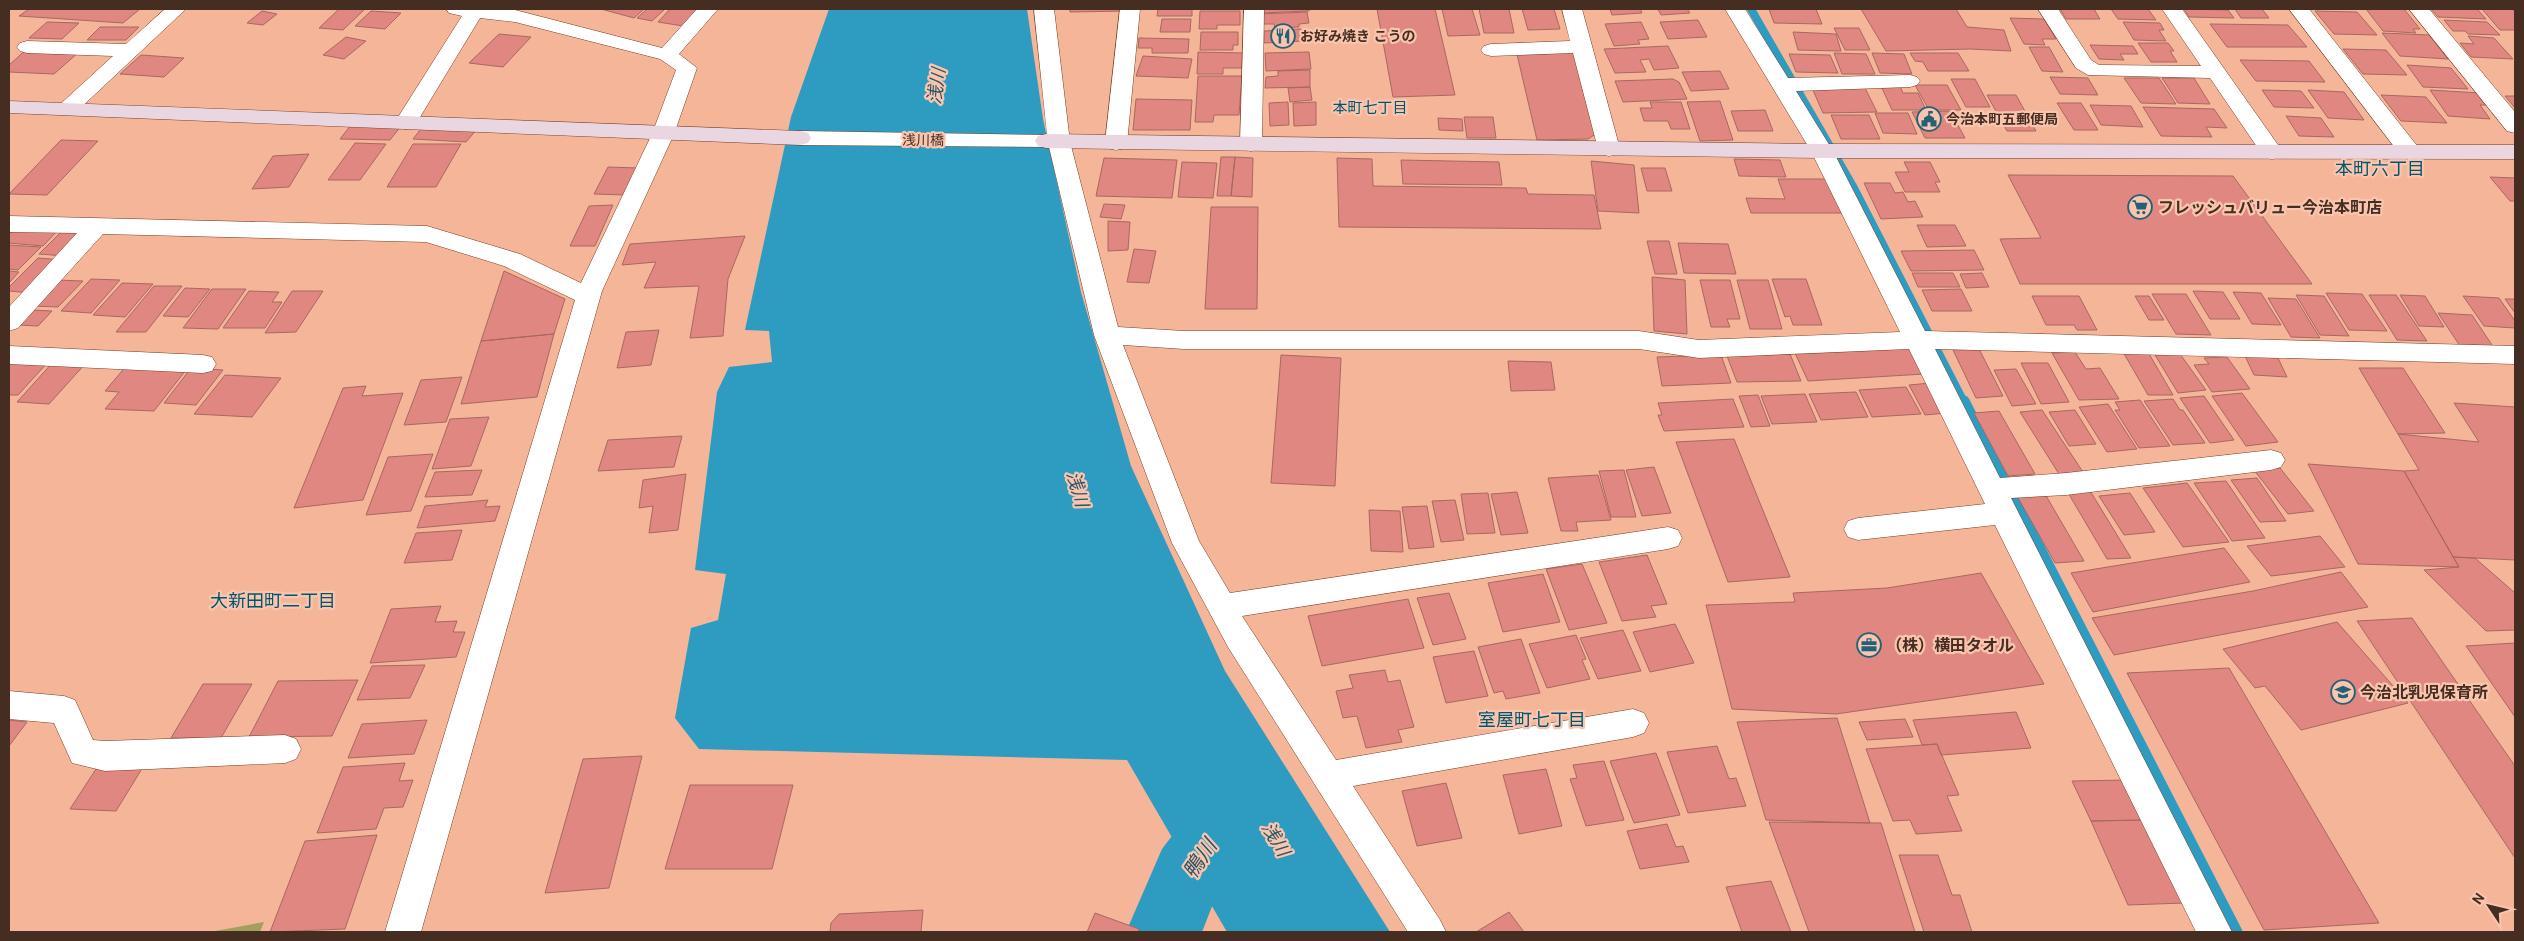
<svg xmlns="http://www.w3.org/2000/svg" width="2524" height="941" font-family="Roboto,'Noto Sans JP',sans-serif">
<rect width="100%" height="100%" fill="#f5b599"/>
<path fill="#a49f5b" d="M264,922L260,932H210Z"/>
<path fill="#2e9cc0" d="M829,9H1027L1043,119L1081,292L1131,466L1225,671L1390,932H1227L1127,760L699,749L675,718L691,628L718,620L726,574L695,570L717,392L729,367L772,362L769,331L745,330L791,117Z"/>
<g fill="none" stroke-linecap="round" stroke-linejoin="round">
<path stroke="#2e9cc0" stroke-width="8" d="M1751,9L1854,188L1964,402"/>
<path stroke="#2e9cc0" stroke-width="11" d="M1964,401L2237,932"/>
<path fill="#2e9cc0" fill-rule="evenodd" d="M1239,771L1264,781L1274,804L1264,827L1216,896L1202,932H1126L1162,849L1214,781Z"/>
</g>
<path fill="#df8780" stroke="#a86862" d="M29,9H140L123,23L19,16Z
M339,9H365L343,30L319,28Z
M601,9H644L634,18Z
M647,9H665L652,21L637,18Z
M670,9H699L683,26L658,22Z
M1070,9H1128L1127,11L1070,12Z
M1158,9H1192V16H1157Z
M1261,9H1309V11L1261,13Z
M1377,9H1435L1455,95L1393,97Z
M1442,9H1472L1480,35L1448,36Z
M1479,9H1509L1514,33H1484Z
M1522,9H1554L1560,29L1528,30Z
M1610,9H1640L1642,13L1612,15Z
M1658,9H1687L1690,13L1661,15Z
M1769,9H1816L1822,24L1774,23Z
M1861,9H1956L1967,27L2004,30L2011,51L1970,49L1886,51Z
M2060,9H2094L2100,19H2066Z
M2111,9H2148L2156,20L2118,19Z
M2184,9L2228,10L2234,18L2189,17Z
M2235,9H2262L2269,18H2241Z
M2366,9H2404L2420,29H2413L2416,33L2383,31Z
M2431,9H2477L2486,19L2438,17Z
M2482,9H2512L2515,12V30H2500Z
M262,11L277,14L263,25L247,23Z
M371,11L401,13L385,29L355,26Z
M1200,11H1240V25H1217V29H1199Z
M2315,11L2357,12L2377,35L2334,34Z
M1307,12L1309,23L1299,24V27L1275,28L1274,24H1260L1259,14Z
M2010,18L2044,19L2056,39H2042L2045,45L2024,44Z
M1162,19H1191L1190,32H1160Z
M1698,20L1707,37L1668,39L1660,22Z
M2444,20L2487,22L2500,35L2468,34L2465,31H2453Z
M47,22L79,23L62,39L29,38Z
M1641,22L1649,39L1638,40L1640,44L1614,46L1605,24Z
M2123,22L2160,23L2164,30H2159L2166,41L2134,40Z
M2210,24L2288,25L2307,47H2227Z
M100,27H139L126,40H87Z
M1834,28H1859L1870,50H1845Z
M1301,29L1303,41L1264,43V31Z
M1201,32H1238V45H1233V50H1200Z
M1793,32L1836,34L1841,51L1798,50Z
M2382,33L2429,35L2448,59L2400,56Z
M499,34L531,37L503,67L469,63Z
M2468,36L2494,38L2513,59L2471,57L2460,43L2474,44Z
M346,37L366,41L344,59L323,55Z
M1139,38L1189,39L1188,53H1152V48H1138Z
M2138,43H2168L2174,51H2170L2177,62H2151Z
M2090,45L2133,46L2138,54H2120L2124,60L2099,59Z
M1668,46L1679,68L1654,70L1649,59L1640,60L1646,72L1615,73L1604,49Z
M2029,47H2049L2063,72L2042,71Z
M27,49L79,52L54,74L9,72V65Z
M1576,49L1599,132L1588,139L1537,140L1516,50Z
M2343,49L2386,50L2407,75L2363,74Z
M1198,52L1243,53L1242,68H1223V74H1197Z
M1309,52L1311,69L1266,71L1265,53Z
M1834,53L1866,54L1875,74H1842Z
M1872,53L1904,54L1912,74L1880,73Z
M1910,53H1958L1969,71H1928L1923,62L1915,61Z
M1789,54L1830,55L1838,73L1796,72Z
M141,55L184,58L164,77L120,74Z
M1143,56L1192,59L1188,78L1136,76Z
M2240,60L2309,61L2325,82L2256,81Z
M2407,65L2451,68L2468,89L2423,87Z
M1310,70V87L1265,88L1266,77L1278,76V71Z
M1720,71L1729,89L1691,91L1682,72Z
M1198,76H1242L1239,115H1214L1213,122H1195Z
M2050,77L2088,78L2098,95L2060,94Z
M2124,78H2159L2176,104L2141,103Z
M2162,78H2194L2210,104L2178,103Z
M1673,79L1679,82L1687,99L1623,102L1615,81Z
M1951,79H1975L1990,107H1966Z
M1915,85H1947L1961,110H1929Z
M1881,86H1900L1903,93H1918L1926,110H1892Z
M1310,87L1312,100L1290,102L1288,88Z
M1812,88H1865L1877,112L1823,113Z
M2262,90L2301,91L2314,108L2274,107Z
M2308,90L2344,92L2364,120L2328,118Z
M2430,90L2480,93L2488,105H2480L2490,119L2448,116Z
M1987,95H2016L2036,131H2007Z
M2381,95L2426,97L2447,123L2401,121Z
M2505,96H2515V108Z
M1136,99L1192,100L1190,130H1133Z
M1720,101L1733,140L1700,141L1687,102Z
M1288,102L1289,125L1270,126L1269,103Z
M1316,102V125L1294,126L1293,103Z
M1650,102H1681L1690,129H1671L1668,121H1644L1640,108H1652Z
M2057,103H2081L2098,130H2074Z
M2090,105L2131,106L2143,127L2101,125Z
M2143,107L2214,109L2227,128L2206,127L2212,137L2161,136Z
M1765,110L1773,131H1738L1731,111Z
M1950,111L1965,138H1925L1912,112Z
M1875,113H1908L1917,134L1883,133Z
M1831,115H1869L1880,139H1841Z
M2286,116L2321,118L2334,137L2299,136Z
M1464,117H1493L1496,138H1467Z
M1438,118L1462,119L1463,131L1439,130Z
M351,125L401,126L390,140L340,139Z
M424,125L478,128L466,142L413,139Z
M61,140L98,141L47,195L9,194Z
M355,143L386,144L360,180H328Z
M413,144H461L436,187H387Z
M309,154L289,187L252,189L273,156Z
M1221,157H1235L1231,196H1217Z
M1235,157L1253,158L1252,197L1231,196Z
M1104,158L1177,160L1172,198L1096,196Z
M1337,158L1372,159L1373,186L1526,188L1528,194L1594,195L1601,229L1339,227Z
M1734,159L1780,160L1786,177L1739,176Z
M1401,160L1499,162L1502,185L1403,184Z
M1591,161L1634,165L1639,213L1598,211Z
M1182,162L1217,163L1213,198L1178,197Z
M1904,162H1930L1940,182H1935L1940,192H1905L1895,172H1909Z
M608,167L639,168L626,195L594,194Z
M1641,168H1665L1672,191H1647Z
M2008,175L2233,176L2312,284H2020L2000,239L2041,238Z
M2490,177L2515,178V201H2510Z
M1778,179H1829L1842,213H1751L1746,198L1785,199Z
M1864,183H1890L1895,193L1903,192L1908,202L1915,201L1923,217L1881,219Z
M1104,204L1125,205L1121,219L1100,217Z
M613,205L595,246H570L589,206Z
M1211,207H1258L1257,309H1205Z
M1108,221L1130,222L1128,250L1108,251Z
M1917,225H1955L1966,246L1927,247Z
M18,226L60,228L43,246L9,243V234Z
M65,228L81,229L65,256L39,254Z
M745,236L728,279L723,336L690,338L699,286L644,288L656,262L622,265L630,244Z
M1647,241H1669L1677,274H1655Z
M1678,243L1728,244L1736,274L1684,273Z
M9,245L41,247L18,270L9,269Z
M1134,249L1156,251L1149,283L1127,282Z
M1974,250L1984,270L1911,271L1901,251Z
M38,258L64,260L31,293L9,291V287Z
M9,271L19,272L9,283Z
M504,271L565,299L554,334L481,341Z
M1912,273H1953L1960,287H1918Z
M1982,273L1989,287L1966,288L1960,274Z
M1652,277L1685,280L1687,334L1654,331Z
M91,279L120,280L91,313L61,311Z
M1772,279H1806L1822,325H1793L1790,316L1785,317Z
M56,280L83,281L58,307L32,306Z
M1700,280H1730L1740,319H1727L1730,327H1711Z
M1737,280H1768L1782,329H1750Z
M122,283L153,284L125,317L93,315Z
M154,286H182L146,332H116Z
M185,288L210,289L188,317L163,316Z
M212,289H246L218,329L183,328Z
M1961,289L1972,311H1932L1922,290Z
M249,291L279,292L272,302H282L265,328H223Z
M292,291H323L296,332L265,333Z
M2193,291L2223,292L2240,319H2210Z
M2233,292L2261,293L2281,325L2252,324Z
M2326,293L2362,294L2387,331L2349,330Z
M2152,294H2186L2211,335L2176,334Z
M2296,295L2324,296L2349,336L2320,335Z
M2369,295H2396L2427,341L2397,340Z
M2400,295L2425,296L2444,327L2419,326Z
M2032,296H2079L2097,330H2077L2074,325H2046Z
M2135,296H2149L2164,320H2149Z
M2463,296L2499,298L2515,321V328L2484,326Z
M2268,298L2296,299L2320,338L2291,337Z
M2505,299H2515V313Z
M32,310L52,311L38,326L17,325Z
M2438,313L2472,315L2494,348L2460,346Z
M659,330L651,365L617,368L626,332Z
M554,334L537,397L461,404L481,341Z
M1909,347L1924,374L1808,381L1795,353Z
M1979,349L2003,396L1976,398L1953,350Z
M2075,352L2086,369L2100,368L2119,399L2079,400L2052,353Z
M2123,352H2148L2173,395H2148Z
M1790,354L1801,381L1737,382L1727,356Z
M2180,354L2206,390L2178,393L2155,355Z
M1281,355L1341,358L1335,486L1271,483Z
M1721,355L1731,383L1662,386L1657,357Z
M2245,356L2278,358L2287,377L2254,375Z
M2227,357L2250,389L2212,392L2194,365L2209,364L2204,358Z
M16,358L50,360L18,395H9V366Z
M54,361L86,363L49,404L17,402Z
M1508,361L1551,362L1555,390L1511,391Z
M2021,363H2048L2069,402L2041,404Z
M128,364L186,370L154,411L105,409L119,392L105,391Z
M191,368L223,370L196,405L164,403Z
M2359,368H2403L2445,433L2398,434Z
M2016,369L2036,404L2012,406L1994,370Z
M225,375L281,378L252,417L194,414Z
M462,377L446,422L404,425L421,380Z
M1931,383L1947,413L1925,415L1909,385Z
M366,386L362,396L403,393L363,500L294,508L343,388Z
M1906,387L1921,414L1872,417L1859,390Z
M1856,392L1868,417L1821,420L1809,394Z
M2242,393L2278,442L2246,446L2212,396Z
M1805,394L1817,422L1772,424L1761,396Z
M1758,395L1770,426L1751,427L1739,396Z
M2204,396L2234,440L2210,443L2180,398Z
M1733,399L1744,427L1664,431L1658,415H1662L1658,403Z
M2173,399L2180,410H2183L2205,443L2173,445L2144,401Z
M2140,400L2170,446L2139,448L2115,410H2120L2115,402Z
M2454,403L2515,407V560L2453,557L2404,471L2419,470L2398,434L2479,442Z
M2108,404L2137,449L2107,452L2079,407Z
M2042,410L2083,472L2059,474L2020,412Z
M2075,410L2096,444L2069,446L2049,412Z
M1999,411L2035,474L2008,476L1974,413Z
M489,417L471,466L432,469L450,419Z
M682,436L674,467L598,471L608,440Z
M1734,439L1790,577L1728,582L1676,442Z
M433,454L411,511L366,515L388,457Z
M2308,464L2404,471L2459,567L2358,564Z
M1654,467L1671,513L1642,516L1626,470Z
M2280,468L2314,511L2288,514L2254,470Z
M482,470L472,495L425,497L435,472Z
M1624,470L1636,517H1611L1599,471Z
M686,474L678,530L649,533L653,506L639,508L643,480Z
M1598,475L1611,520L1576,522L1578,531H1561L1548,478Z
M2257,478L2286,521L2260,522L2231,480Z
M2226,481L2265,538L2232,541L2194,483Z
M2187,483L2229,542L2183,547L2143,488Z
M2089,489L2131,558L2107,559L2067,491Z
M1517,492L1528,533L1501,535L1491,494Z
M1488,493L1495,533L1467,534L1461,494Z
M2130,493L2155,532L2124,535L2099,496Z
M2045,494L2084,561L2055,563L2017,496Z
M488,500L485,507L500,506L495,521L417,528L425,506Z
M1455,500L1464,540L1441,542L1432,501Z
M1427,506L1434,547L1409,549L1402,507Z
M1369,510L1400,511L1403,552L1371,551Z
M462,530L452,560L404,563L416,533Z
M2320,536L2345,567L2271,576L2247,546Z
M2224,548L2250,582L2093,612L2071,573Z
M1647,555L1667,604L1651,606L1656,617L1622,621L1599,562Z
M2453,557L2475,558L2515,593V630L2486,631L2424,570L2459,567Z
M1582,564L1607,623L1569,630L1546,569Z
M2341,572L2368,607L2114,655L2092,618L2253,591Z
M1981,573L2044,684L1836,714L1732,709L1706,605L1795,602L1793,593L1887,588Z
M1543,574L1560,622L1503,632L1488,583Z
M1449,593L1466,639L1433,645L1417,598Z
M1408,599L1424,648L1322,666L1308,616Z
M441,606L435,622L457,621L453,632H465L456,657L370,663L391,609Z
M2412,618L2515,766V858L2357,621Z
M2337,622L2408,703L2301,730L2265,686L2255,688L2223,649Z
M1675,624L1694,663L1650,672L1633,632Z
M1623,630L1641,671L1598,679L1580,638Z
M1576,635L1586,659L1582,660L1590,679L1547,688L1529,644Z
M1521,639L1540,693L1506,699L1503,691L1494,693L1478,647Z
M2515,643V717L2466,646Z
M1474,651L1488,696L1446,703L1433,657Z
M425,665L410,698L357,700L372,666Z
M2229,668L2379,923L2264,930L2127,673Z
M1385,670L1388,682L1400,680L1414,727L1398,730L1402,742L1366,748L1357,716L1343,718L1336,691L1353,688L1349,675Z
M358,680L332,736L249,737L278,681Z
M203,684H252L221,738H171Z
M2016,712L2031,748L1941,755L1937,744L1922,745L1913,720Z
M1837,718L1870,823L1766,820L1737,722Z
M1905,719L1913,737L1867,740L1859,722Z
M9,720L27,722L9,746Z
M427,720L414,754L348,758L362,724Z
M1937,744L1959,795L1947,796L1962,831L1916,834L1910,820L1893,821L1866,749Z
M1717,746L1729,779L1736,778L1746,806L1688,813L1667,752Z
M1656,753L1680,815L1634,823L1610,761Z
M642,756L609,888L545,893L583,759Z
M1604,761L1624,820L1586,826L1570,779L1577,778L1573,765Z
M405,763L399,781L413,780L403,807L384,808L376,829L317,833L343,767Z
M98,766L143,767L116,811L70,809Z
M1546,769L1562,826L1519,834L1503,775Z
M2127,780L2144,820L2091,821L2072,781Z
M1446,783L1462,838L1417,846L1402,791Z
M690,785H793L772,869H665Z
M2144,820L2184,903L2128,905L2091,821Z
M1769,822L1881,823L1915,932H1809Z
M1667,824L1676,847L1683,846L1689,862L1640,869L1627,831Z
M377,835L345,929L270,932L305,841Z
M1899,855H1938L1952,895H1960L1972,932H1924Z
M1771,881L1791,932H1742L1726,887Z
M923,910L921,932H830L831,923L839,914Z
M1509,912L1524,932H1476Z
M1095,913L1139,929L1138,932H1087Z"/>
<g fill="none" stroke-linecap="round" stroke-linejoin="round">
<g stroke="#743e25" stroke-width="1">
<path id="street" d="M165,9H186L75,113L67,114L59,113L56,108L113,56L27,53L20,51L17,47L20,43L27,41L126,44Z
M446,9L515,10L662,48L697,9H718L679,54L697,68L674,134L602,291L421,932H385L575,300L504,266L426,242L103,234L18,328L9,331V307L77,233L9,232V216L427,226L520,254L581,283L652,134L676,70L660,59L515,22L480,18L414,127L406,129L398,127L395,122L462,16L449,13Z
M1034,9H1054L1070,142L1118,327L1184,331H1639L1699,340L1900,332L1811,151L1725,9H1745L1788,78L1910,75L1917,77L1920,81L1917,85L1910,87L1796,91L1833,151L1925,331L2515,346V364L1935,349L2000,478L2066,473L2271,450L2281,453L2285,460L2281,467L2271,470L2066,495L2011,498L2232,932H2196L1995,525L1858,540L1848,537L1844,529L1848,521L1858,518L1985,504L1909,349L1699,358L1639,349H1184L1123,345L1199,541L1230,593L1668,527L1678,530L1682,538L1678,546L1668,549L1242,616L1336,760L1633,709L1644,713L1649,723L1644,733L1633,737L1353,786L1440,920L1446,932H1408L1228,647L1172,543L1094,335L1049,147L800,145L792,143L789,138L792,133L800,131L1047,135Z
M1120,9H1140L1127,143L1124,148L1116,150L1108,148L1105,143Z
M1244,9H1264L1262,144L1259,149L1251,151L1243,149L1240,144Z
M1562,9H1582L1620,149L1617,154L1609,156L1601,154L1598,149L1573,53L1491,56L1484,54L1481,50L1484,46L1491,44L1570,41Z
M2038,9H2058L2091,60L2099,65L2201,66L2162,9H2182L2283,152L2280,157L2272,159L2264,157L2210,78L2088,75L2076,68Z
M2289,9H2309L2418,147L2421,152L2418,157L2410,159L2402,157Z
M2409,9H2429L2515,112V133L2507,131Z
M9,346L203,355L212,357L216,364L212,371L203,373L9,364Z
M9,691L64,696L75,700L93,740L105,741L285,735L296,739L301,749L296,759L285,763L105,771L72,763L54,723L9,719Z"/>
</g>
<g stroke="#743e25" stroke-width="1">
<path id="secondary" d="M9,101L800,131L808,133L811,138L808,143L800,145L9,113Z
M1046,134L1822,144L2515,145V159L1822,158L1046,148L1038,146L1035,141L1038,136Z"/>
</g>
<use href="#street" fill="#fff" fill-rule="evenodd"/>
<use href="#secondary" fill="#ead6e1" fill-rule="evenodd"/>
</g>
<defs>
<g id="restaurant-ring" transform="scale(1.25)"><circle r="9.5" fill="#f9c5af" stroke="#226177" stroke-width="1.5"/><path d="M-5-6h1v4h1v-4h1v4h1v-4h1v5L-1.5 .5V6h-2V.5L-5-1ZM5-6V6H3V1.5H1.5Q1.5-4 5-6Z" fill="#226177"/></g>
<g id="civic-ring" transform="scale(1.25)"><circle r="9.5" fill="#f9c5af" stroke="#226177" stroke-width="1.5"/><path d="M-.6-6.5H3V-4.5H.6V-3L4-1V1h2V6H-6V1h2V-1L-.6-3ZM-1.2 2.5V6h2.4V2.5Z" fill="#226177"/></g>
<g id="supermarket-ring" transform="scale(1.25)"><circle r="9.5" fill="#f9c5af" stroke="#226177" stroke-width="1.5"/><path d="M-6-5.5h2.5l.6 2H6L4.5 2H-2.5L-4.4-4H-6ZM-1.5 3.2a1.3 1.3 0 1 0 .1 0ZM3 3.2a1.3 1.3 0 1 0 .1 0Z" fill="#226177"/></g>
<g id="office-ring" transform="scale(1.25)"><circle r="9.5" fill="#f9c5af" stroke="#226177" stroke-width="1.5"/><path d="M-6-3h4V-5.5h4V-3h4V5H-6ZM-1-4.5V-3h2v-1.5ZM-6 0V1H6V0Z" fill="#226177"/></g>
<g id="school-ring" transform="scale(1.25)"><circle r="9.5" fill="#f9c5af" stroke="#226177" stroke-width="1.5"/><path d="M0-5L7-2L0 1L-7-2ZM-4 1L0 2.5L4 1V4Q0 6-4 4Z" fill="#226177"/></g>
</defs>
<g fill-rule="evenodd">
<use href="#restaurant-ring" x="1283" y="36"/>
<use href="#civic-ring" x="1929" y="119"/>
<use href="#supermarket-ring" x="2140" y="207"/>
<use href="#office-ring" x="1869" y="645"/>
<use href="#school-ring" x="2343" y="692"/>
</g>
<g text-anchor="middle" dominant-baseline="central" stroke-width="4.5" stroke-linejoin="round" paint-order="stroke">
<g font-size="14" font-weight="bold" fill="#462d22" stroke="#f9c5af" text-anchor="start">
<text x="1300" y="36">お好み焼き こうの</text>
<text x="1946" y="119">今治本町五郵便局</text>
</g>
<g font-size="14" fill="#462d22" stroke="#f9c5af">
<text transform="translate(923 140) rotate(1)">浅川橋</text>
</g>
<g font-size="15" fill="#00566e" stroke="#f9c5af">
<text x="1370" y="108">本町七丁目</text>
</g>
<g font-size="16" font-weight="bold" fill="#462d22" stroke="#f9c5af" text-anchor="start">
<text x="2158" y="207">フレッシュバリュー今治本町店</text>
<text x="1886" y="645">（株）横田タオル</text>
<text x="2360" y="692">今治北乳児保育所</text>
</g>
<g font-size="18" font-style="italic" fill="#295565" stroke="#f9c5af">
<text transform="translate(936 86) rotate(-82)">浅川</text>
<text transform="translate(1078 489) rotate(74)">浅川</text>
<text transform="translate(1276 839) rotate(59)">浅川</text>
</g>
<g font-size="18" fill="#00566e" stroke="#f9c5af">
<text x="2380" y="168">本町六丁目</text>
<text x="273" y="600">大新田町二丁目</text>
<text x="1532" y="719">室屋町七丁目</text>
</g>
<g font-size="21" font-style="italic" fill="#295565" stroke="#f9c5af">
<text transform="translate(1200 859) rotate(-56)">鴨川</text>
</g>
</g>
<rect width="2524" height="941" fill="none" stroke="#462d22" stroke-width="20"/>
<g transform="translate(2489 906) rotate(305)" stroke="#f9c5af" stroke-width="4" paint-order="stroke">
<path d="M0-4L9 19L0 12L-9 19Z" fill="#462d22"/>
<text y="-8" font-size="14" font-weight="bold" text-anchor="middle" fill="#462d22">N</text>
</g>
</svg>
